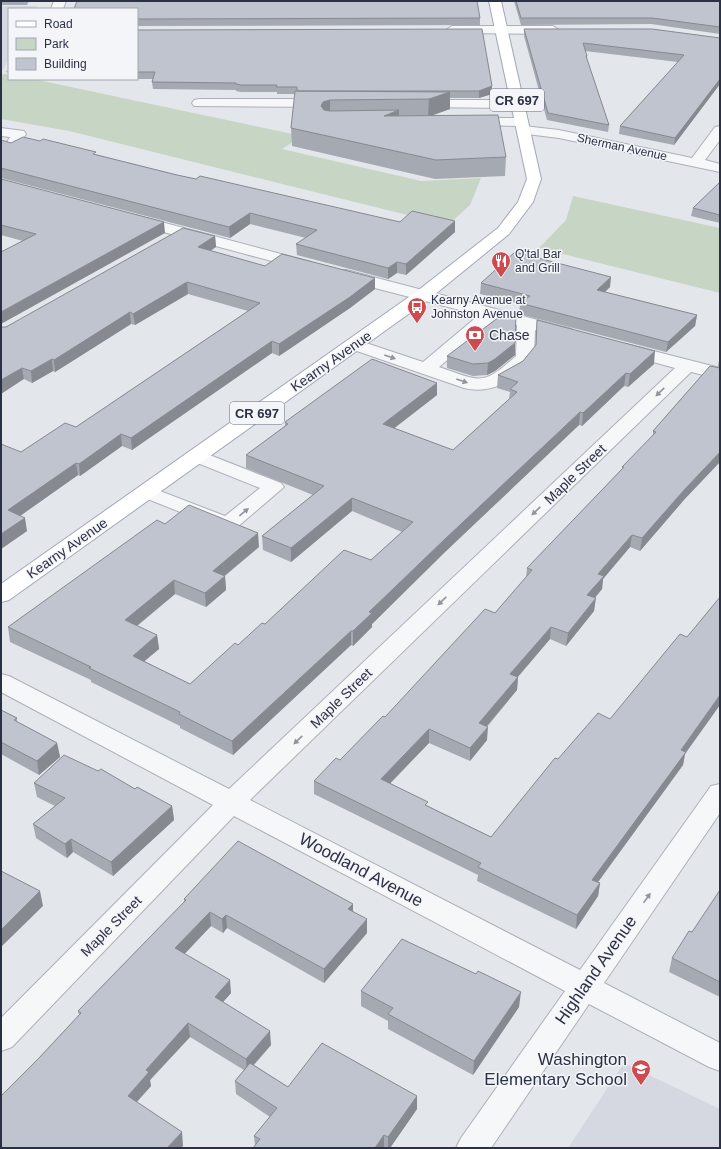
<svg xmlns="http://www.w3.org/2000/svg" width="721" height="1149" font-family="Arial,sans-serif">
<rect width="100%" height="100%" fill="#e3e6eb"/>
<path fill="#d5d8e0" d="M1,6H37L36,9H9V59L1,73Z
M624,1063L720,1109V1148H568Z"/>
<path fill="#c7d5c4" d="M1,74L9,75V79H33L302,136L282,149L421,181L481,178L470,205L448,225L69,131L1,119Z
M573,196L720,228V293L539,248L566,220Z"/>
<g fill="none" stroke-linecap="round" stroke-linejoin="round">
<g stroke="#acb0b9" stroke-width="2">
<path id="minor" d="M54,1H66L63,9H51Z
M452,26H553L559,30L553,34L448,33L446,30Z
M199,99H325L330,100L332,103L330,106L325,107L194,106L192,103L194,100Z
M421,100H518L523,101L525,104L523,107L518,108L416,107L414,104L416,101Z
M471,118H521L526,119L528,122L526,125L521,126L466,125L464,122L466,119Z
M524,126L559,130L692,158L715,127L720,126V140L705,160L720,164V172L559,138L519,133L517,130L519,127Z
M1,128L24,131L26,134L16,150H6L4,147L10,137L1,136Z
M135,215L311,262L313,265L311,268L305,270L130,223L127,220L130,217Z
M346,270L572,329L575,333L572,337L566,338L535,330L534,357C519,379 492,395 464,388L348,348L345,344L348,340L354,339L423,362L479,315L340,279L338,275L340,271ZM495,320L517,325L516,356C482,387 480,381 439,367Z
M626,344L720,368V379L691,372L250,800L580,970L711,786L720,784V813L604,983L720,1043V1071L709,1067L589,1004L491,1148H456L461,1138L565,991L234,816L12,1047L1,1051V1018L213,805L1,692V674L9,676L229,789L675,368L620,353L617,349L620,345Z
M197,450L281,483L284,487L235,529L228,531L140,496L137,492L140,488L147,486L225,516L260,488L190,460L187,456L190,452Z"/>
</g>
<g stroke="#a2a8b7" stroke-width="2">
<path id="major" d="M489,1H501L541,179L533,202L509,234L428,300L9,600L1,602V584L416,292L498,228L518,202L527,179Z"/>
</g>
<path stroke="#c1c4ca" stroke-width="1.5" stroke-dasharray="2 2" stroke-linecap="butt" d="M1,83L9,67"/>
<use href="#minor" fill="#f6f7f9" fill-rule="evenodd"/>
<use href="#major" fill="#fff" fill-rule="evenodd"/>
</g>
<path fill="#a5a9b1" d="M1,1H29L27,5H1Z
M514,1H720V34L651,24L521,25Z
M137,9L480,18V25L137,26Z
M524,29L720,38V84L674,145L619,134L620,126L678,62L585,51L587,56V60L609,125L608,132L547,120L524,36Z
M137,30L492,86V94L479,98H450V109L432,115L506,157L505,176L435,179L292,146L291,128L295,94H277V92H241L236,91V90L153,89L152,82L153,79H137Z
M1,140L11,143L97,155L177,175L400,222L455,221V232L406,275L397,273L388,279L297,255L296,244L306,238L250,224L230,238L1,178Z
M1,179L165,233L23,241L1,235Z
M720,182V223L691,216L693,208Z
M215,236L216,247L210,251L265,266L375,278V289L350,308L279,356L272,353L132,450L122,446L80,476L78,475L20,516L27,531L1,549L21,452L76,427L248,311L188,294L135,325L131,324L55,372L53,371L32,383L24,379L6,327Z
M481,283L610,287L605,292L697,315L695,326L666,352L519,314L520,304L480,294Z
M537,320L654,364L628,387L624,386L582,426L579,425L445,552L372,624V627L353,646L351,645L233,755L180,728V726L91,682V680L10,642L8,627L165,524L259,547L225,576L226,590L206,607L175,594L137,626L157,635L159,649L144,661L190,684L238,645L265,624L371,560L402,532L352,511L291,562L263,550L262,536L313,495L246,468V455L285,426V422L437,395L394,428L453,450L509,399L510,392L497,388L498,375L523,361L536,346Z
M515,343V355L495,371L487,375L473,376L447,368V356Z
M720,355V367L718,366Z
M710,366L683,501L640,551L630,547L603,579L602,589L595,598L594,611L566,646L550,639L518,677L517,690L487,727V740L470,761L429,743L389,783L428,806L491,837L558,759L685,754L683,765L598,882L600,883L598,896L576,929L477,881L478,875L314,794V781L340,760L495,613L526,578L527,568L622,469V467L653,436V431Z
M1,710L17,718V722L57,743L60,757L39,775L1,754Z
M34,783L135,789L172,806L174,820L113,876L73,852L67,858L36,838L33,824L55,806L37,797Z
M720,890V997L669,972L672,958L692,932Z
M184,899L353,904V912L367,933L324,983L227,928L223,933L211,926L184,954L231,993L223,1002L271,1045L254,1065L288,1087L417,1109L390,1148H253L255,1146L254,1136L270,1117L236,1094L235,1081L244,1070L190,1037L150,1080L151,1086L137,1102L183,1146L39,1058L79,1015L78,1011L184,902Z
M361,991L519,1007L473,1075L388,1029V1021L361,1006Z"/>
<path fill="#868990" d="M720,79V84L674,145L675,138Z
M492,86V94L479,98V91Z
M450,92V109L428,117L429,99Z
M330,100V118L321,106L323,102Z
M399,110V128L384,116Z
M250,213V224L230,238L229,227Z
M455,221V232L406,275V264Z
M164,222L165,233L1,324V312Z
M215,236L216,247L199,258L198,247Z
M397,262V273L388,279V268Z
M611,277L610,287L596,300L597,290Z
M375,278V289L350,308L279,356V344Z
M187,282L188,294L135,325L133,314Z
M130,312L131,324L55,372L54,360Z
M697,315L695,326L666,352L668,342Z
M272,341V353L132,450L131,438Z
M515,343V355L495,371L487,375L488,363Z
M655,351L654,364L628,387L630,374Z
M52,359L53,371L32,383L31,371Z
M22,368L24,379L1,394V380Z
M626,373L624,386L582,426L583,413Z
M437,383V395L383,437V424Z
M580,412L579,425L445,552L372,624V627L353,646V631L369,612L445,539Z
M121,434L122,446L80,476L79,464Z
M720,452V462L683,501L640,551L642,538L685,489Z
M76,463L78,475L10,523L8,510Z
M352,498V511L291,562V548Z
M25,518L27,531L1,549V534Z
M258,533L259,547L214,584L213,571Z
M632,535L630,547L603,579L602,589L586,608L587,595L598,574Z
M225,576L226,590L206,607L205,593Z
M174,580L175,594L127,634L125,620Z
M596,598L594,611L566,646L568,633Z
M551,627L550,639L509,687L510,674Z
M351,631V645L233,755L232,741Z
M157,635L159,649L134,670L133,656Z
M518,677L517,690L478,736L479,723Z
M720,695V705L685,754L683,765L590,893L592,880L681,750Z
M488,727L487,740L470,761V748Z
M429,729V743L381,793V779Z
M57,743L60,757L39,775L37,761Z
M172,806L174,820L113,876L111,862Z
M71,839L73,852L67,858L65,844Z
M600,883L598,896L576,929L577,915Z
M40,891L43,906L1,947V930Z
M353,904V917L348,909Z
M210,912L211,926L177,962L175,948Z
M226,915L227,928L223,933L222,919Z
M367,919V933L324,983V969Z
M230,980L231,993L216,1010L215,997Z
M521,992L519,1007L473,1075L474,1061Z
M188,1023L190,1037L150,1080L151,1086L130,1109L128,1096L146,1070Z
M270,1031L271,1045L247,1072L246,1059Z
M417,1096V1109L390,1148H388V1137Z
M182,1132L183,1146L181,1148H167Z
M384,1135V1148H375Z"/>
<path fill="#c0c4ce" stroke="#868990" d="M77,1H477L480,18L137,19V9H74Z
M516,1H720V27L652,18H521Z
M482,29L492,86L479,91H297V87H276L277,85H241L236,84V83L152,82L155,72H137V30Z
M524,29H652L720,38V79L675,138L620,126L684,55L583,43L587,56H586L609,125L548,113Z
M295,91L450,92L429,99L330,100L323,102L321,106L324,110L330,111L399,110L384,116L498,115L506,157L436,160L291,128Z
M23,137L40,141L43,139L96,152L93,154L177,175L196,179L200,176L400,222L412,211L455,221L406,264L397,262L388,268L296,244L317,230L250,213L229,227L1,168V140L11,143Z
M1,179L164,222L1,312V252L36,234L1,225Z
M720,182V215L693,208Z
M183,228L215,236L198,247L265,266L282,254L375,278L350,297L279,344L272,341L131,438L121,434L79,464L76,463L8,510L25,518L1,534V444L21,452L65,423L76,427L260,303L187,282L133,314L130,312L54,360L52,359L31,371L22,368L1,380V327H6Z
M515,252L611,277L597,290L697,315L668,342L520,303L530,296L481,283Z
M507,311L516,314L515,343L495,359L488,363L473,364L447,356Z
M537,320L655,351L630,374L626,373L583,413L580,412L445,539L369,612L372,613L353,631H351L232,741L179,714L180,712L89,668L91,667L8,627L157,520L165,524L189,505L258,533L213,571L225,576L205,593L174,580L125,620L157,635L133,656L190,684L235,643L238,645L262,623L265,624L344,550L371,560L413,522L352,498L291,548L262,536L324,486L246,455L288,424L285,422L372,359L437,383L383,424L453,450L517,392L510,389L518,382L498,375L523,361L536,345Z
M710,366L720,368V452L685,489L642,538L632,535L598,574L604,576L587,595L596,598L568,633L551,627L510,674L518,677L479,723L488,727L470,748L429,729L381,779L428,802L425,805L491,837L555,758L558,759L598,713L610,719L680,634L687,637L720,597V695L681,750L686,752L592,880L600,883L577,915L478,867L481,863L314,781L336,758L340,760L383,716L385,717L485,609L495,613L532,570L527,568L624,467H622L656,432L653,431Z
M1,710L17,718L14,720L57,743L37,761L1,742Z
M64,755L98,771L101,769L135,789L137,787L172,806L111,862L71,839L65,844L33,824L65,798L34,783Z
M238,841L353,904L348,909L367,919L324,969L226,915L222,919L210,912L175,948L230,980L215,997L270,1031L246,1059L188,1023L146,1070L149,1072L128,1096L182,1132L167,1148H1V1096L39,1058L81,1013L78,1011L186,900L184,899Z
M1,871L40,891L1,930Z
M720,890V982L672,958L689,931L692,932Z
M402,939L476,974L478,971L521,992L474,1061L388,1014L393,1008L361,991Z
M322,1043L417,1096L388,1137L384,1135L375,1148H253L260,1139L254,1136L277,1108L235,1081L250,1063L288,1087Z"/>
<defs><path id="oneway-solid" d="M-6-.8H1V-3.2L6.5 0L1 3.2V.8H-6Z"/></defs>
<g fill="#90949e">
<use href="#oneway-solid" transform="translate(390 357) rotate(19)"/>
<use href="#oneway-solid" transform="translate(462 381) rotate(19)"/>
<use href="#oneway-solid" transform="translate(660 392) rotate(136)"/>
<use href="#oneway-solid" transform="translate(536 511) rotate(136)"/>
<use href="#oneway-solid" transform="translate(244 512) rotate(-39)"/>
<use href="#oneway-solid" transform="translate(442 601) rotate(136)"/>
<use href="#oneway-solid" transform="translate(298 740) rotate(136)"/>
<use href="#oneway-solid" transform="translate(647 898) rotate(-55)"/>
</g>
<defs>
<g id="restaurant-pin" transform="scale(1)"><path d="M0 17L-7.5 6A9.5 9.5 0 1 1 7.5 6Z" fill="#cf4a4f" stroke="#f3f5f8"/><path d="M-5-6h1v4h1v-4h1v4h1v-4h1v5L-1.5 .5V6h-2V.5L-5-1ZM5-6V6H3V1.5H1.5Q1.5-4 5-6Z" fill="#fff"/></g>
<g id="bus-pin" transform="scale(1)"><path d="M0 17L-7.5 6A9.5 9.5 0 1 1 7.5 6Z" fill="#cf4a4f" stroke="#f3f5f8"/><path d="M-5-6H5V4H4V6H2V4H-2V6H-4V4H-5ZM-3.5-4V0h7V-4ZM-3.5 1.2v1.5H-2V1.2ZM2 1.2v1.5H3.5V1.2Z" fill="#fff"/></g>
<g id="bank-pin" transform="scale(1)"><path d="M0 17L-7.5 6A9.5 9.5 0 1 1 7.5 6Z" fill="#cf4a4f" stroke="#f3f5f8"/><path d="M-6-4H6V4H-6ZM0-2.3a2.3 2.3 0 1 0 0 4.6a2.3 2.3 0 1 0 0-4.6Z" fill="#fff"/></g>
<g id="school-pin" transform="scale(1)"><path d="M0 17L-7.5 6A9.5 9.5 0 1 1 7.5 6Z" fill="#cf4a4f" stroke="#f3f5f8"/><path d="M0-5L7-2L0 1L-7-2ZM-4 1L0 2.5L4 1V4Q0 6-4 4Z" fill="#fff"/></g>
</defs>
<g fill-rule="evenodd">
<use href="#restaurant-pin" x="501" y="261"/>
<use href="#bus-pin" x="417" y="307"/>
<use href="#bank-pin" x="475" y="335"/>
<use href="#school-pin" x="641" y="1069"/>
</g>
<g text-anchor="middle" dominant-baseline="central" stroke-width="3" stroke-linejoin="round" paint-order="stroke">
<g font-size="12" fill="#2b3144" stroke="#f3f5f8">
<text transform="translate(622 147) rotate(12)">Sherman Avenue</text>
</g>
<g font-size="12" fill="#2b3144" stroke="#f3f5f8" text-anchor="start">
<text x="515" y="254">Q'tal Bar<tspan x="515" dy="14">and Grill</tspan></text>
<text x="431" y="300">Kearny Avenue at<tspan x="431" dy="14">Johnston Avenue</tspan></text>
</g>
<g fill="#f3f5f8" stroke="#676c7a" stroke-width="1">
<rect x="490" y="89" width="54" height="22" rx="3"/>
<rect x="230" y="402" width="54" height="22" rx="3"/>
</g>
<g font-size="13" font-weight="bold" fill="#2b3144">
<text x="517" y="100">CR 697</text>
<text x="257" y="413">CR 697</text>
</g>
<g font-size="14" fill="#2b3144" stroke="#f3f5f8" text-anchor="start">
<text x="489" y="335">Chase</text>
</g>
<g font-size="14" fill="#2b3144" stroke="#f3f5f8">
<text transform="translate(331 361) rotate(-35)">Kearny Avenue</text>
<text transform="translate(575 474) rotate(-44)">Maple Street</text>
<text transform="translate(67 548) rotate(-35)">Kearny Avenue</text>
<text transform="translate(341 698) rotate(-44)">Maple Street</text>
<text transform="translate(111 926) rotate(-45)">Maple Street</text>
</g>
<g font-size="17" fill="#2b3144" stroke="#f3f5f8">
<text transform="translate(361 870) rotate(28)">Woodland Avenue</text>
<text transform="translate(596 970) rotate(-55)">Highland Avenue</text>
</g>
<g font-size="17" fill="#2b3144" stroke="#f3f5f8" text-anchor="end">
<text x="627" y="1059">Washington<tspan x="627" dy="20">Elementary School</tspan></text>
</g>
</g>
<rect width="721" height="1149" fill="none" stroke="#2b3144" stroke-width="4"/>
<rect x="8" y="8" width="130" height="72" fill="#f3f5f8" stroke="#a3a7b0"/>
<rect x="16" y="21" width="20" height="6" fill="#ffffff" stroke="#a3a7b0"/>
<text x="44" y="28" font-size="12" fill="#2b3144">Road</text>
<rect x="16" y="38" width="20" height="12" fill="#c7d5c4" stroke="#a3a7b0"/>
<text x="44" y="48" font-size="12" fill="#2b3144">Park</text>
<rect x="16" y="58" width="20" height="12" fill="#c0c4ce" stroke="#a3a7b0"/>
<text x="44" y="68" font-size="12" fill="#2b3144">Building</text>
</svg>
